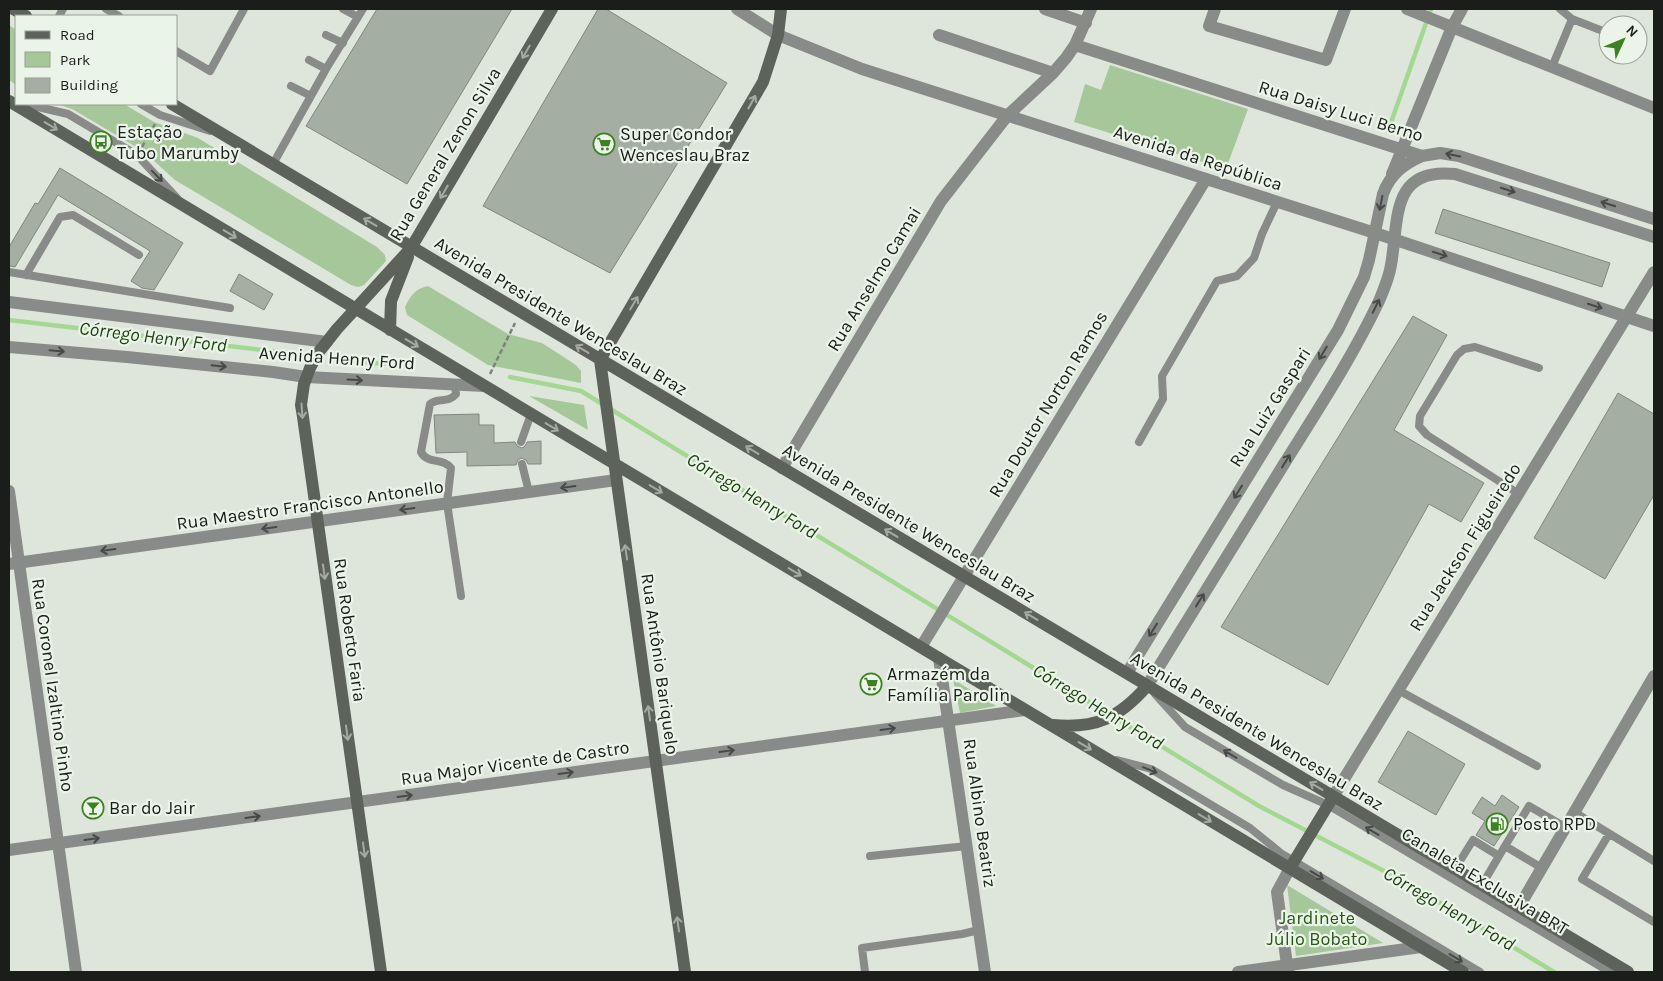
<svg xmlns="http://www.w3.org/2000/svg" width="1663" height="981" font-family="Karla,sans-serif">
<rect width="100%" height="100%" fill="#dee6db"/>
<path fill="#a5c79a" d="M9,25L16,30V85L9,80Z
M1110,65L1248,109L1226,169L1074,122L1085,84L1101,90Z
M58,104H124L154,122L198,138L377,247L385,255L386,261L364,285L358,287L351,285L175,180L143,151L74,110Z
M428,286L508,334L542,343L576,365L581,371V383L488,365L407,315L405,307C411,295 415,289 428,286Z
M529,396L584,405L588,430Z
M953,679L996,706L960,713Z
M1287,885L1383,943L1296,956Z"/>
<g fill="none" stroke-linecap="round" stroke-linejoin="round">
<path stroke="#a4d892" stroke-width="4.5" d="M1388,131L1431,9
M9,320L297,354
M331,358L384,364
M510,377L581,391L1259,806L1411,885L1554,972"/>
</g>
<path fill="#a5aea3" stroke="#80877d" d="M377,9H512L407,184L306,126Z
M598,9H606L727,83L610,273L483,206Z
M60,168L183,243L154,290L142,288L131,281L150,251L58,195L15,267L9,266V247L35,203L38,204Z
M1443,209L1610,263L1602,287L1435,233Z
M239,274L273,294L264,310L230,291Z
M1413,316L1447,335L1394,430L1484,483L1461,522L1429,504L1328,685L1221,627Z
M1618,393L1654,414V495L1605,579L1534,538Z
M479,414V425H494V443L515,442L517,446L522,448L525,446L527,442L541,441V464H528L526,460L521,458L518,460L516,465L467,466V452L436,453L434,415Z
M1408,731L1465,764L1436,815L1378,782Z
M1502,795L1519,807L1494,846L1476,835L1485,821L1472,813L1482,797L1495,806Z"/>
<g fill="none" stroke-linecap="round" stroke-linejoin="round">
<path stroke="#7c827a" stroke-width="2.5" stroke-dasharray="5 2.5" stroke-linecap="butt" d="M142,147L155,124
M490,374L515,323"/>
<path stroke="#888b87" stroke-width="8" d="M106,9L119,16
M343,9L358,17
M1560,9L1572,19
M59,16L63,9
M326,35L343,43
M176,51L210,71L244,9
M309,60L326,69
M1552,67L1572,19L1608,33
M291,86L311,96
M25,104L68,114L137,155L177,198
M141,104L160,115L210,131
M273,164L326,69L363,9
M9,272L230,308
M26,275L60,217L73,215L139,255
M455,384L456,394C448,404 438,397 430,404L421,452C428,465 443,457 451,468L447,503L461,596
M521,442L531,414
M1139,442L1163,399L1162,376L1217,281L1237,276L1254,258L1262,234L1277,202
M522,464L529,492
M1519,494L1427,435L1419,426L1420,416L1457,355L1464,349L1475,347L1539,368
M1398,690L1537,766
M1155,694L1185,727L1283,785L1328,805L1610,972
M1117,760L1151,769L1250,828L1282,854L1480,972
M1574,812L1654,861
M1609,834L1582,879L1654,922
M1505,846L1542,868
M870,856L967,846
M1455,869L1473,840L1499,856L1529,806L1565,827
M1482,885L1499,856
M865,972L862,948L962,934L979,930"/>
<path stroke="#888b87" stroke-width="12" d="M737,9L778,35L862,69L1375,233L1654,326
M1045,9L1086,23
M1215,9L1209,26L1326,60L1345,9
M1407,9L1654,108
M939,35L1053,73
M1075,45L1422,156L1440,153L1459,156L1654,219
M1392,174L1452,27L1462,9
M9,302L327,342
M9,347L127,357L273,372L306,377L484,386
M782,468L941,201L1007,116L1053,73L1066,58L1075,45L1091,9
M9,491L76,972
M921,647L1206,179
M939,658L985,972
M1127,673L1338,330L1364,277L1369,260L1383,194C1390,174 1404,164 1422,156
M1147,686C1193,612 1239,538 1284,464C1317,411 1352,358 1379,301C1384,289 1389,278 1391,265C1399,220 1390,167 1455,174L1654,237
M1333,797L1654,272
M1519,907L1654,676
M1238,972L1421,947
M1288,972L1277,892L1290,868"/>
<path stroke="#888b87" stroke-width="12" d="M9,564L616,480
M9,850L1025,710"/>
<path stroke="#5d625b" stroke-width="12" d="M13,9L26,16
M9,101L1463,972
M172,104L1628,972
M390,330L391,301L408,257
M1053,725C1096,729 1119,718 1147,686
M1290,868L1333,797
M381,972L303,417L301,405L304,384L310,368L318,353L337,329L411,248L552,9
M685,972L600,360L763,82L778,35L781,9"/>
</g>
<defs><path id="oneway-shaft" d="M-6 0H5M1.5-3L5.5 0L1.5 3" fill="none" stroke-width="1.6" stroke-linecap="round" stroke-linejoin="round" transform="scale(1.25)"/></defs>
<g stroke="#a4aba2">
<use href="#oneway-shaft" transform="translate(526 52) rotate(120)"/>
<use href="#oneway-shaft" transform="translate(752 102) rotate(-61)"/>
<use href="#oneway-shaft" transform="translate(51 126) rotate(31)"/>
<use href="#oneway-shaft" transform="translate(444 192) rotate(120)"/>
<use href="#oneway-shaft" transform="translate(370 222) rotate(-149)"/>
<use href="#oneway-shaft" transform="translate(230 234) rotate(31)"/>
<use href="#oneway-shaft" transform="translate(634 303) rotate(-59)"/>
<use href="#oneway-shaft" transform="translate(412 343) rotate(31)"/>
<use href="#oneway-shaft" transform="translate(582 349) rotate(-149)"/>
<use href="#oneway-shaft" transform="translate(302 411) rotate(86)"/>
<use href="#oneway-shaft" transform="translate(552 427) rotate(31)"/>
<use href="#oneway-shaft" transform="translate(752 450) rotate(-149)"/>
<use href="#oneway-shaft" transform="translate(656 489) rotate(31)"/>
<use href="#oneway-shaft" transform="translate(891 533) rotate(-149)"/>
<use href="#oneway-shaft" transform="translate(626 552) rotate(-98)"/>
<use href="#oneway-shaft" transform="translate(324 572) rotate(82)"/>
<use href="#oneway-shaft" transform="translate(795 572) rotate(31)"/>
<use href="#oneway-shaft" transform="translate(1031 616) rotate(-149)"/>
<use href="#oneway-shaft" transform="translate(649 713) rotate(-98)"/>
<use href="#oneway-shaft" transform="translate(347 733) rotate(82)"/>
<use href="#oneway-shaft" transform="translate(1085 746) rotate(31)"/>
<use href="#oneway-shaft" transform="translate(1316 786) rotate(-149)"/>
<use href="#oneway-shaft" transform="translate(1205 818) rotate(31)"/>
<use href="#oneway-shaft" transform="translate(364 850) rotate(82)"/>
<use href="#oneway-shaft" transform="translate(678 924) rotate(-98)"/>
</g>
<g stroke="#464945">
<use href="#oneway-shaft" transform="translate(1453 155) rotate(-169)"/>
<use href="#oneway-shaft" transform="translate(157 176) rotate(46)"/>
<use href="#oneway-shaft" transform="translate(1508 190) rotate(18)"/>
<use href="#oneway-shaft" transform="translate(1381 203) rotate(101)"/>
<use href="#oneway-shaft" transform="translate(1608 204) rotate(-162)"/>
<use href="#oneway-shaft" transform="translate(1440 254) rotate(18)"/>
<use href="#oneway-shaft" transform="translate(1376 306) rotate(-64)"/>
<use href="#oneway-shaft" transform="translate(1595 306) rotate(18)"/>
<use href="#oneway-shaft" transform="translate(57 351) rotate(5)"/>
<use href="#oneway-shaft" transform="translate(1323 353) rotate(121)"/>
<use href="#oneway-shaft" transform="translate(219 366) rotate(6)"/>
<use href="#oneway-shaft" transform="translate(355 380) rotate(3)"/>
<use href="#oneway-shaft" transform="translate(1286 461) rotate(-58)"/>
<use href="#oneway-shaft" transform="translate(568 487) rotate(172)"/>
<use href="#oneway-shaft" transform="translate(1238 492) rotate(122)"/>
<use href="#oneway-shaft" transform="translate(407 509) rotate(172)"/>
<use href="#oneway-shaft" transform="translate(269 528) rotate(172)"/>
<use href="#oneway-shaft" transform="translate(108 550) rotate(172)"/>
<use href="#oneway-shaft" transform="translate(1200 600) rotate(-58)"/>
<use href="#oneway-shaft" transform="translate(1153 630) rotate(122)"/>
<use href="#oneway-shaft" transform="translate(888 729) rotate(-8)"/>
<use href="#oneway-shaft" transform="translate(727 751) rotate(-8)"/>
<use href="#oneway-shaft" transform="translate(1230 754) rotate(-149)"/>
<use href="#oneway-shaft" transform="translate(1150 770) rotate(22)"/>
<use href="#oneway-shaft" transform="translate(566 773) rotate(-8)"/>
<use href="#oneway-shaft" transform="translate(405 796) rotate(-8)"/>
<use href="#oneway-shaft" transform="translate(253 817) rotate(-8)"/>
<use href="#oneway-shaft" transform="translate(1372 831) rotate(-149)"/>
<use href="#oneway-shaft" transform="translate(92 839) rotate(-8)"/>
<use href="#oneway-shaft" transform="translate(1317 875) rotate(31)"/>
<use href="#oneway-shaft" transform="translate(1456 958) rotate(31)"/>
</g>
<defs>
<g id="bus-ring" transform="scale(1.125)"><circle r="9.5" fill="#ebf4e8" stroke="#3e8022" stroke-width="1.5"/><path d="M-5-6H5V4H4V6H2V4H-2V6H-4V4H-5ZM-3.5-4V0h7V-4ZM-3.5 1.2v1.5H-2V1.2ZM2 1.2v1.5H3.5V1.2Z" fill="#3e8022"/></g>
<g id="supermarket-ring" transform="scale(1.125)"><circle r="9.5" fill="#ebf4e8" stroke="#3e8022" stroke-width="1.5"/><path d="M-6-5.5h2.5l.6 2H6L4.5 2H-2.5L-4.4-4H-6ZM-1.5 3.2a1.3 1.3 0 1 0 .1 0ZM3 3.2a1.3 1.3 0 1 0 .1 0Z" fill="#3e8022"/></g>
<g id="bar-ring" transform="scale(1.125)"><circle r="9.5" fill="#ebf4e8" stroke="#3e8022" stroke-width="1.5"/><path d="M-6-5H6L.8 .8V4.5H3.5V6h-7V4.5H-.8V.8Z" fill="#3e8022"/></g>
<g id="fuel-ring" transform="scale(1.125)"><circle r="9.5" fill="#ebf4e8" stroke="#3e8022" stroke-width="1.5"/><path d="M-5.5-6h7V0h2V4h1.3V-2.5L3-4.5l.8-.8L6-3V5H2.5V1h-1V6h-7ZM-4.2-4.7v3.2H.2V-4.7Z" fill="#3e8022"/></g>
</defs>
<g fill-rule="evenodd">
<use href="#bus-ring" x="101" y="142"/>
<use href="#supermarket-ring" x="604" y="144"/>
<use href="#supermarket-ring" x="871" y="684"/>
<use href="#bar-ring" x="93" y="808"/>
<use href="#fuel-ring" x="1497" y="824"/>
</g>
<g text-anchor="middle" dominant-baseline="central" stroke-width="4.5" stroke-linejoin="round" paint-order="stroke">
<g font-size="18" fill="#1a1d19" stroke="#ebf4e8">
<text transform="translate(1341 111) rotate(17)">Rua Daisy Luci Berno</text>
<text transform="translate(445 154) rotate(-59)">Rua General Zenon Silva</text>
<text transform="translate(1198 158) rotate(18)">Avenida da República</text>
<text transform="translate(874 279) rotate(-59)">Rua Anselmo Camai</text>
<text transform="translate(561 316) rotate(31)">Avenida Presidente Wenceslau Braz</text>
<text transform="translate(337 358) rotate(4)">Avenida Henry Ford</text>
<text transform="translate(1048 404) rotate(-59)">Rua Doutor Norton Ramos</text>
<text transform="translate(1270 407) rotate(-58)">Rua Luiz Gaspari</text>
<text transform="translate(310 505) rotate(-8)">Rua Maestro Francisco Antonello</text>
<text transform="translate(909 523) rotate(31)">Avenida Presidente Wenceslau Braz</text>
<text transform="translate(1465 547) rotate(-58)">Rua Jackson Figueiredo</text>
<text transform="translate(350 630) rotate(82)">Rua Roberto Faria</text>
<text transform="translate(660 664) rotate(82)">Rua Antônio Bariquelo</text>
<text transform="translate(53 685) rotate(82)">Rua Coronel Izaltino Pinho</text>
<text transform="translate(1257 731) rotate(31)">Avenida Presidente Wenceslau Braz</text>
<text transform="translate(515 763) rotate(-8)">Rua Major Vicente de Castro</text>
<text transform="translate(980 813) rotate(82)">Rua Albino Beatriz</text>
<text transform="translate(1485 881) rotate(31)">Canaleta Exclusiva BRT</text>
</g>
<g font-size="18" fill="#1a1d19" stroke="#ebf4e8" text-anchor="start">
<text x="117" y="132">Estação<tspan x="117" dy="21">Tubo Marumby</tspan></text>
<text x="620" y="134">Super Condor<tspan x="620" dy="21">Wenceslau Braz</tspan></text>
<text x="887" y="674">Armazém da<tspan x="887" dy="21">Família Parolin</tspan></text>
<text x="109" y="808">Bar do Jair</text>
<text x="1513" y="824">Posto RPD</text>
</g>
<g font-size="18" fill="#275711" stroke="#ebf4e8">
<text x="1317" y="918">Jardinete<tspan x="1317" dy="21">Júlio Bobato</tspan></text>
</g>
<g font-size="19" font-style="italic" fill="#1e3f10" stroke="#ebf4e8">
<text transform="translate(153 337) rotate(7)">Córrego Henry Ford</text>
<text transform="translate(752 496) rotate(31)">Córrego Henry Ford</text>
<text transform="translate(1098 707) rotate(31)">Córrego Henry Ford</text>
<text transform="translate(1449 909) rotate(30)">Córrego Henry Ford</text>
</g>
</g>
<rect width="1663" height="981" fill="none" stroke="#1a1d19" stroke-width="20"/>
<rect x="15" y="15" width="162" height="90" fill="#ebf4e8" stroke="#979e95"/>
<rect x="25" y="31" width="25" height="8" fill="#5d625b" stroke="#979e95"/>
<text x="60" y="40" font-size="15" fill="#1a1d19">Road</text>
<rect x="25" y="52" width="25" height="15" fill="#a5c79a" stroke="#979e95"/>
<text x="60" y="65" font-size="15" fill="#1a1d19">Park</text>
<rect x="25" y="78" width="25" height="15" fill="#a5aea3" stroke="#979e95"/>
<text x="60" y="90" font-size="15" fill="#1a1d19">Building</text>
<g transform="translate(1623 40) rotate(46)"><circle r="24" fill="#ebf4e8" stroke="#979e95"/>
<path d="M0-4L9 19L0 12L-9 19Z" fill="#3e8022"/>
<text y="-8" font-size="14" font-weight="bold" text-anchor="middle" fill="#1a1d19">N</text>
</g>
</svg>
